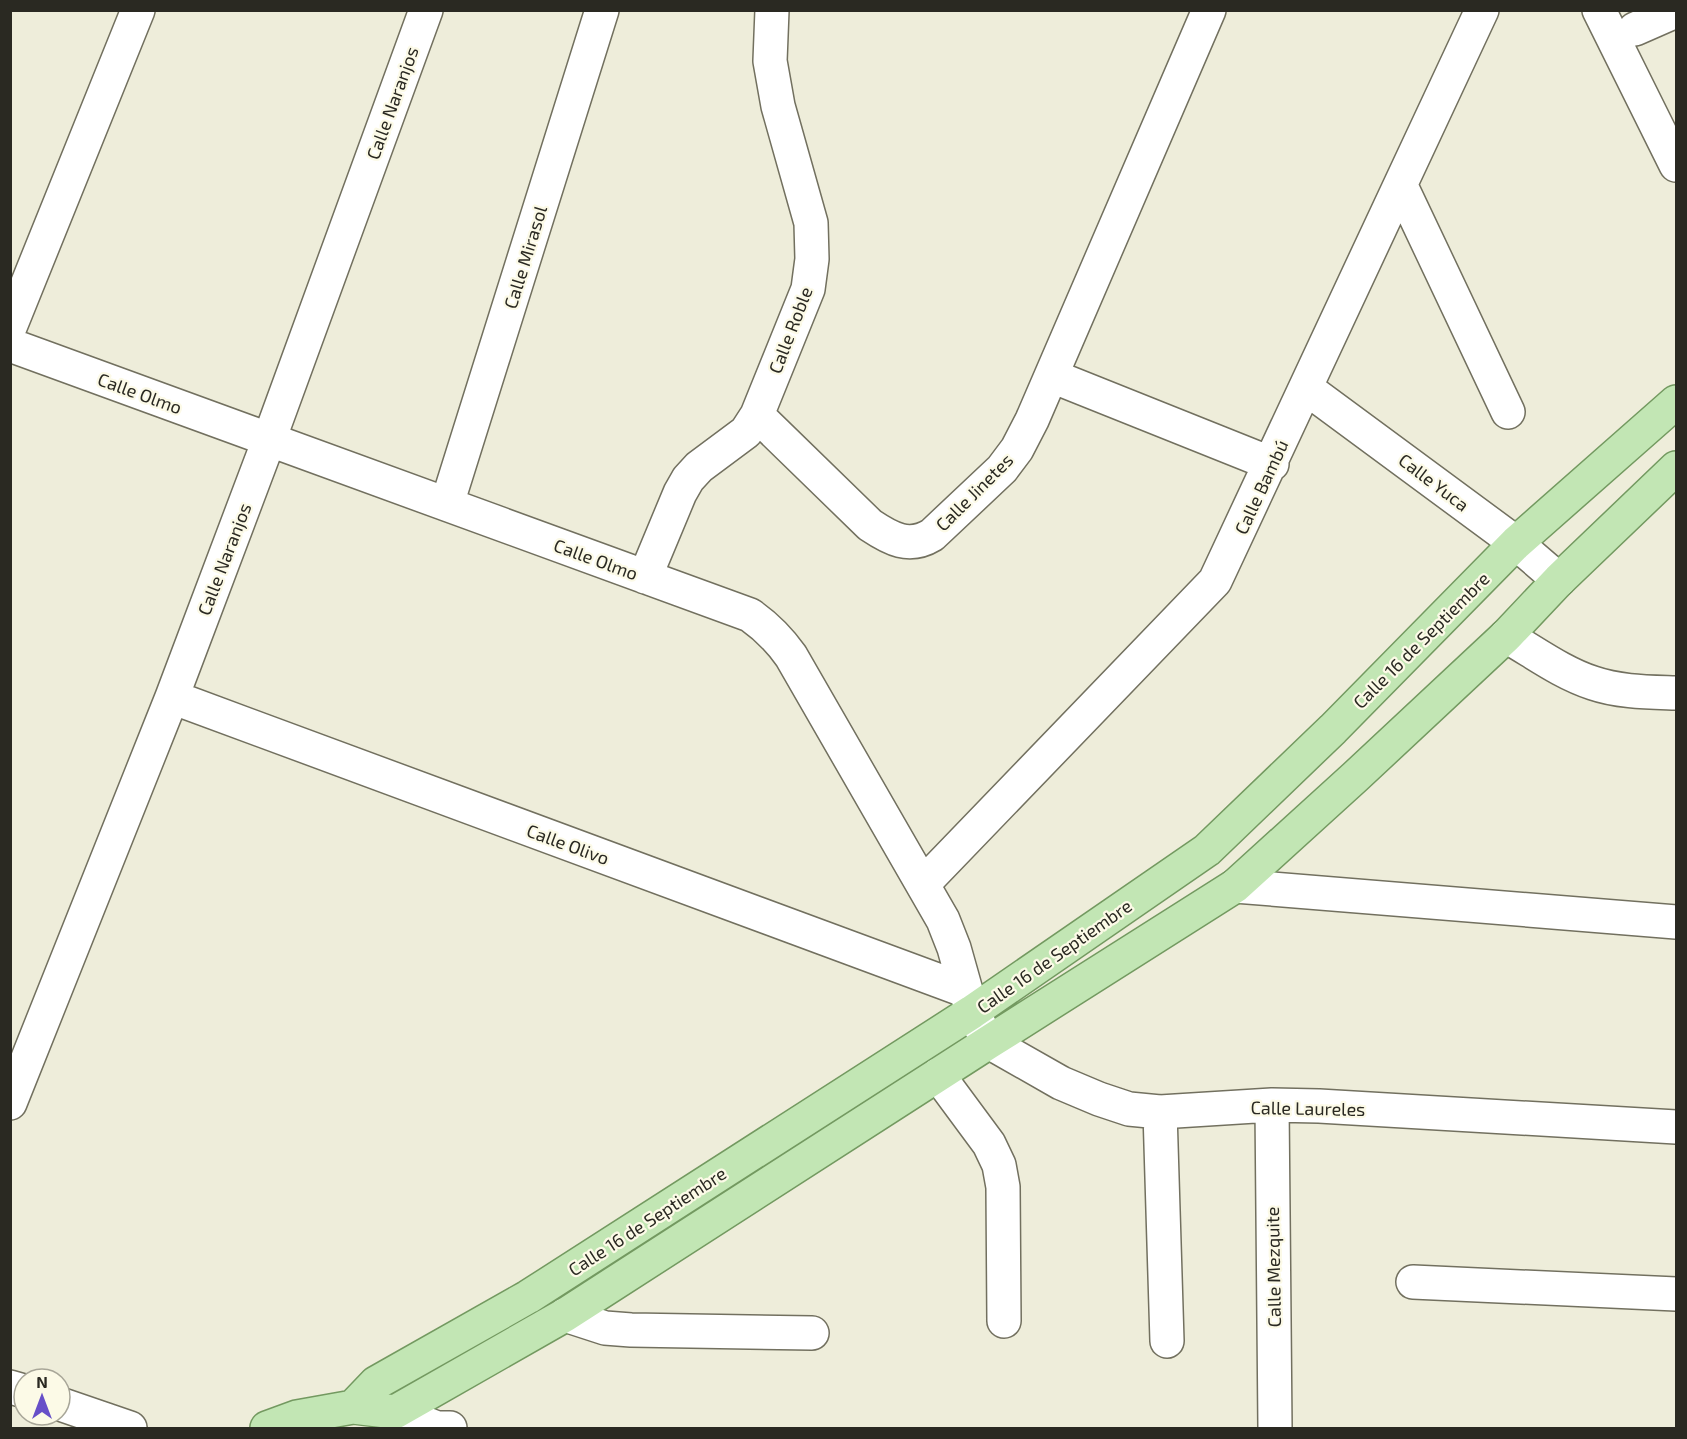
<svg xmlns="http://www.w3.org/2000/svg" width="1687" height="1439" font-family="'Exo 2',sans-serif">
<rect width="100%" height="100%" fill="#eeedda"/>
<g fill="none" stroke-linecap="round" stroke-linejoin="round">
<g stroke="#72705f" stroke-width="36">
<path id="minor" d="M1599,10L1676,165
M1635,29L1676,11
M1401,186L1508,412
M10,327L138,10
M10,345L750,615C767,627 779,639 791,656L943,920L954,948L972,1012L989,1042L1061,1083L1099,1099L1129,1109L1160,1112L1272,1105L1319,1106L1676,1127
M1052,376L1272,464
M1306,388L1516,543L1559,580
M757,415L870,525C891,539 909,549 932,535L1002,469L1017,449L1032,420L1209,10
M447,504L602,10
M645,577L680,493L688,479L699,467L746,432L757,415L808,289L812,259L811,223L778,106L770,61L772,10
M1506,636C1534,652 1562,673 1593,683C1619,692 1649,692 1676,693
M172,697L964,990
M923,884L1215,581L1482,10
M1235,886L1676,922
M938,1075L989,1144L999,1165L1003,1187L1004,1321
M10,1103L172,697L269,440L426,10
M1272,1105L1275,1428
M1160,1112L1167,1341
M1413,1282L1676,1294
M565,1315L605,1328L631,1330L812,1333
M10,1387L24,1391
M60,1404L130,1428
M395,1412L437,1428H450"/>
</g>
<g stroke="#739960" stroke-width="36">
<path id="major" d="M353,1407L376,1383L528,1297L972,1012L1207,850L1333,729L1516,543L1676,402
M267,1428L297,1417L353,1407L395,1412L565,1315L989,1042L1235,886L1355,777L1506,636L1559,580L1676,468"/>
</g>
<use href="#minor" stroke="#fff" stroke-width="33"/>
<use href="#major" stroke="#c2e6b4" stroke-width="33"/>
</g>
<g text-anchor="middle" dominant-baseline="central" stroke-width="4.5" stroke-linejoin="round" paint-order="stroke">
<g font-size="18" fill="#2a2922" stroke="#fcfae7">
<text transform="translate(392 103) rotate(-70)">Calle Naranjos</text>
<text transform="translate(525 257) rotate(-73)">Calle Mirasol</text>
<text transform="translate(790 330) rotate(-69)">Calle Roble</text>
<text transform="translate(140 393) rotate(20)">Calle Olmo</text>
<text transform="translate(1434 482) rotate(37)">Calle Yuca</text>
<text transform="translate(1261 487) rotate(-65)">Calle Bambú</text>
<text transform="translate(974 492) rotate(-45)">Calle Jinetes</text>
<text transform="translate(224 559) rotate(-69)">Calle Naranjos</text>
<text transform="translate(596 559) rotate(20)">Calle Olmo</text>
<text transform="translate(1421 640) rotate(-45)">Calle 16 de Septiembre</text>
<text transform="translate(568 844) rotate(20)">Calle Olivo</text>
<text transform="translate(1054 956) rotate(-35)">Calle 16 de Septiembre</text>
<text transform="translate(1308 1108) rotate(1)">Calle Laureles</text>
<text transform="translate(647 1221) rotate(-33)">Calle 16 de Septiembre</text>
<text transform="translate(1273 1267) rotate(-91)">Calle Mezquite</text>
</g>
</g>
<rect width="1687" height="1439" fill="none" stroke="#2a2922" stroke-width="24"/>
<g transform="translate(42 1397)"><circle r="28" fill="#fcfae7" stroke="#a8a698" stroke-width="1.5"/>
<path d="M0-4.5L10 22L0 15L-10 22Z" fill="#674fc8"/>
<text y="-9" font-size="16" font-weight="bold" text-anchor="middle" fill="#2a2922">N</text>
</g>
</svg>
